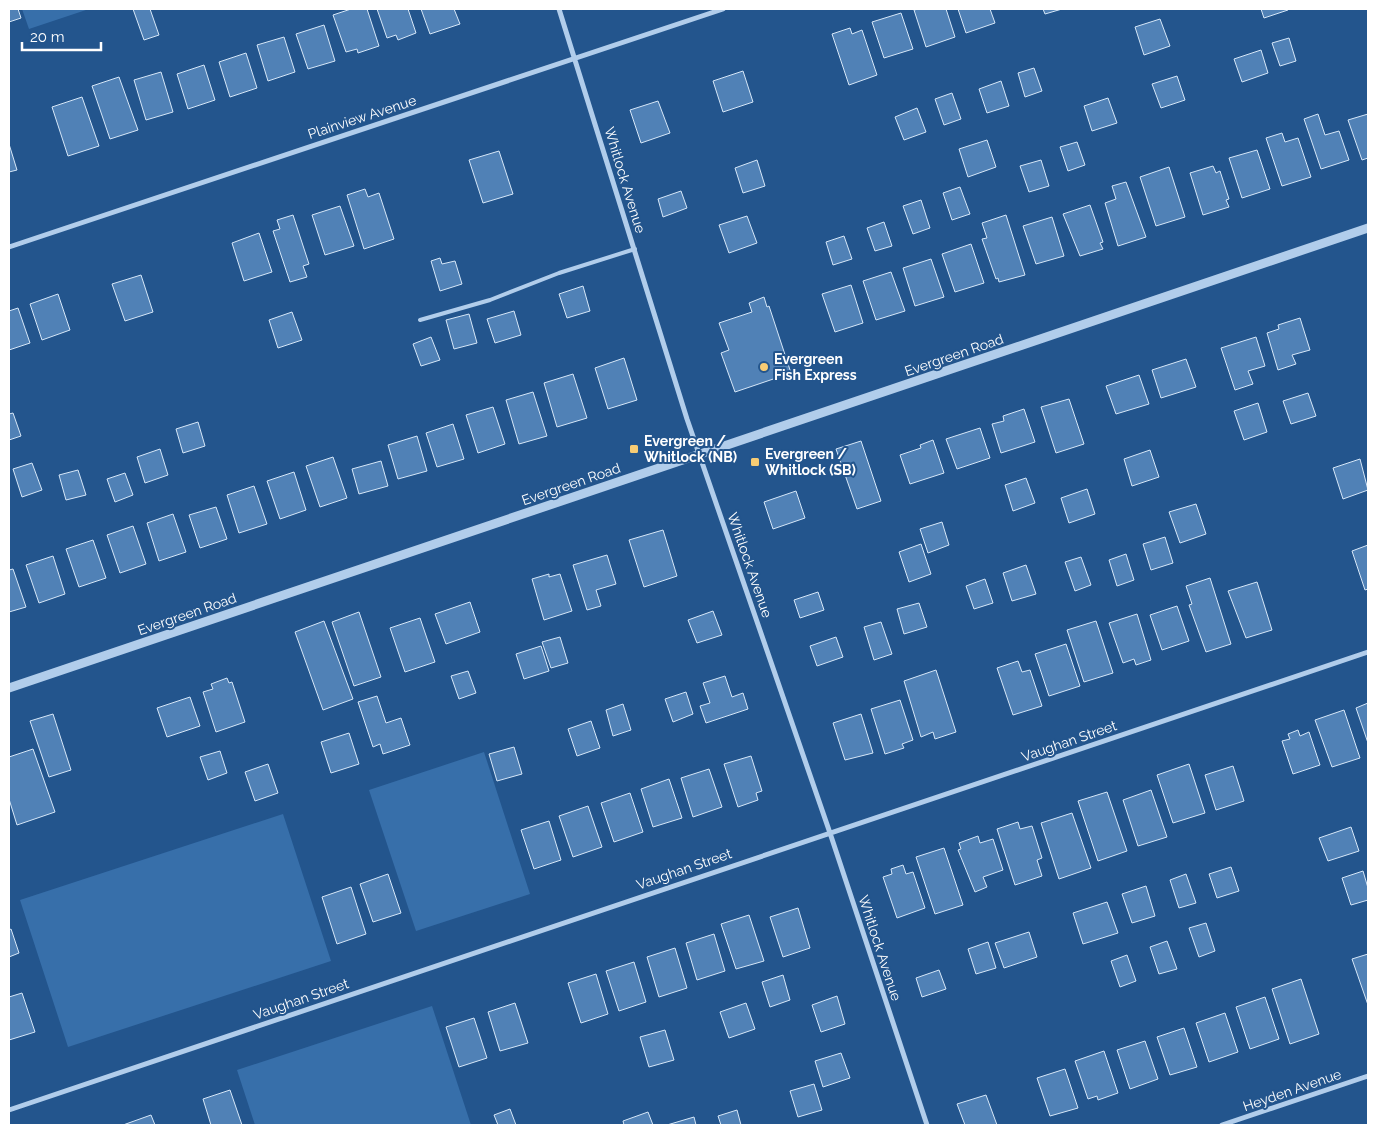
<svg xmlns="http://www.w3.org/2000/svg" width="1377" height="1134" font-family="Raleway,sans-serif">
<rect width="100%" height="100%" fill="#23558d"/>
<path fill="#376faa" d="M22,9H89L29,29Z
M484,752L530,894L416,931L369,790Z
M283,814L331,961L68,1047L20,900Z
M432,1006L471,1125H255L237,1070Z"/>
<path fill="#5081b6" stroke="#d6e7f8" d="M9,9H18L21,18L9,22Z
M133,9H150L159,35L144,40Z
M351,9H367L379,46L358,53L357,49L346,52L333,15Z
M377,9H408L416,33L398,40L396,35L387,38Z
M421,9H454L460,24L430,34Z
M919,9H946L955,37L926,47L914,10Z
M958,9H990L995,23L966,33Z
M1043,9H1062L1045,14Z
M1261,9H1287L1288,10L1264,18Z
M901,13L913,49L884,58L872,22Z
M1160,19L1170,46L1144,55L1135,27Z
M324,25L335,61L308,69L296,34Z
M850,28L852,34L862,30L877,75L849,85L832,34Z
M284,37L295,72L268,81L257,45Z
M1289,38L1296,61L1280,66L1272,43Z
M1261,50L1268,73L1242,82L1234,59Z
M246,53L257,88L230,97L219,62Z
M204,65L215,100L188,109L177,74Z
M1034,68L1042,91L1025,97L1018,73Z
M743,71L753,102L723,112L713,81Z
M161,72L173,112L146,120L134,80Z
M1177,76L1185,100L1161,108L1152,84Z
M119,77L138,130L110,139L92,86Z
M1001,81L1009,106L987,113L979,89Z
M952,93L961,119L944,125L935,99Z
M82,97L99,146L68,156L52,107Z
M1108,98L1117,123L1092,131L1084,106Z
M658,101L670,133L641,143L630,110Z
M917,108L926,132L904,140L895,117Z
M1318,114L1325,135L1339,131L1349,160L1321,169L1304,119Z
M1368,114V158L1362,160L1348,120Z
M1282,133L1285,142L1298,138L1311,177L1282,186L1266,138Z
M987,140L996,167L968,177L959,149Z
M1077,142L1085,165L1068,171L1060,147Z
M9,144L17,170L9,172Z
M1257,150L1270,189L1242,198L1229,158Z
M499,151L513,194L483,203L469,160Z
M757,160L765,186L743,193L735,168Z
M1041,160L1049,186L1029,192L1020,166Z
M1213,166L1216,173L1220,171L1229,199L1226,200L1229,207L1203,215L1190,173Z
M1169,167L1185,217L1156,226L1140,177Z
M1126,182L1146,237L1118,246L1105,203L1116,199L1112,186Z
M960,187L970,214L952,220L943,193Z
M365,189L368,197L379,193L394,239L364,249L347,195Z
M681,191L687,208L663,217L658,199Z
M921,200L930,228L913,234L903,206Z
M1090,205L1103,242L1100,243L1103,249L1080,256L1063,214Z
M340,206L354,246L325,255L312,215Z
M293,215L309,264L303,266L307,277L290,282L273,231L280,229L277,220Z
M1006,215L1025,275L999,282L998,278L996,279L982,239L987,238L982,223Z
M747,216L757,243L729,253L719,225Z
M1052,217L1064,256L1036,264L1023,226Z
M884,222L892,246L875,251L867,228Z
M259,233L272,272L244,281L232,243Z
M844,236L852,259L833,265L826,242Z
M971,244L984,283L955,292L942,254Z
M440,258L442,264L455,261L462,284L440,291L431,261Z
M931,259L944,297L915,306L903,268Z
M891,272L905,311L876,320L863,281Z
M141,275L153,312L125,321L112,284Z
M851,285L863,323L835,332L822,294Z
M583,286L590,311L567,318L559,294Z
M58,294L70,330L42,340L30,304Z
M764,297L767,307L769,306L791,373L735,392L721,353L729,350L719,323L752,312L749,303Z
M18,308L30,343L9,350V311Z
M514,311L521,335L495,343L487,319Z
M292,312L302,340L278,348L269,320Z
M469,314L477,343L454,349L446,320Z
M1300,318L1310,350L1292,355L1296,364L1278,370L1267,333L1279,329L1278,325Z
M431,337L440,360L421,366L413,344Z
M1256,337L1265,366L1248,371L1253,384L1235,390L1221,348Z
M624,358L637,400L608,409L595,368Z
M1186,359L1196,387L1161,398L1152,370Z
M573,374L587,418L557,427L544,383Z
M1139,375L1149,404L1116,414L1106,386Z
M533,392L547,436L519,444L506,400Z
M1308,393L1316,416L1291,424L1283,401Z
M1069,399L1084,444L1056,453L1041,407Z
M1258,403L1267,432L1244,440L1234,411Z
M493,407L505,444L478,453L466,415Z
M1024,409L1035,442L1001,453L992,424L1004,421L1003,416Z
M13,413L21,436L9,440V414Z
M198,422L205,446L183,453L176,429Z
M453,424L464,459L437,467L426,433Z
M980,428L990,458L957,469L946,439Z
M417,436L427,471L398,479L388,445Z
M933,440L944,473L910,484L900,455L921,448L920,445Z
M861,441L881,501L857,509L836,449Z
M160,449L168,475L145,483L137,457Z
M1150,450L1159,477L1132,486L1124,459Z
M333,457L347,498L320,507L306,466Z
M1360,459L1368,490L1343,499L1333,468Z
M381,461L388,486L359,494L352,469Z
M32,463L42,490L22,497L13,469Z
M78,470L86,495L66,500L59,475Z
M294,472L306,510L280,519L267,481Z
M125,473L133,495L115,502L107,479Z
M1026,478L1035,503L1013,511L1005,485Z
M254,486L267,524L239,533L227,495Z
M1087,489L1095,514L1069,523L1061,498Z
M796,491L805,518L773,529L764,502Z
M1196,504L1206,534L1180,543L1169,512Z
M216,507L227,539L200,548L189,515Z
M173,514L186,552L159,561L147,523Z
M942,522L949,545L928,553L920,529Z
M133,526L146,564L120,573L107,535Z
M663,530L677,576L644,587L629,540Z
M1165,537L1173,563L1151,570L1143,544Z
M93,540L106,578L79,587L66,549Z
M921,544L931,574L909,582L899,552Z
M1368,545V589L1365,590L1352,551Z
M1126,554L1134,580L1117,586L1109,560Z
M607,555L616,584L596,590L601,606L587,610L573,565Z
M53,556L65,594L39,603L26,565Z
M1081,557L1091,585L1075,591L1065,562Z
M1026,565L1036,594L1012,601L1003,573Z
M13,569L26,607L9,612V570Z
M549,574V577L560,574L572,611L544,620L532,579Z
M1210,578L1231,644L1206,652L1189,605L1192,604L1186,586Z
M985,579L993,603L974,609L966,586Z
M1257,582L1272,630L1246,638L1228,591Z
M818,592L824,610L800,618L794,600Z
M470,602L480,632L446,644L435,614Z
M919,603L927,627L904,634L897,609Z
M1177,606L1189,641L1162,650L1150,615Z
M713,611L722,635L697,643L688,620Z
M359,612L381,677L354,686L332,622Z
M1137,614L1151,660L1136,665L1134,659L1123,663L1109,623Z
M420,618L435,662L405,672L390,628Z
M324,621L353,699L323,710L295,632Z
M1096,621L1113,673L1084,682L1067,630Z
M881,622L892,654L874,660L864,627Z
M560,637L568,663L551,668L542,642Z
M836,637L843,657L817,666L810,646Z
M1066,644L1080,686L1049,696L1035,654Z
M541,646L549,671L524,679L516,654Z
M1018,661L1022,672L1030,670L1042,706L1013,715L997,668Z
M936,670L956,732L935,739L933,732L921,737L904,681Z
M468,671L476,693L459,699L451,676Z
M725,676L732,697L743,693L748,709L706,723L700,706L710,703L703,683Z
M227,678L229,683L232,682L245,722L216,732L203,692L213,689L211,684Z
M686,692L693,714L673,722L665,699Z
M377,696L386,723L401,718L410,745L383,754L380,744L373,747L358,702Z
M190,697L200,726L167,737L157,708Z
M900,700L913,740L902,744L904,748L885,754L871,709Z
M1368,703V743L1356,708Z
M623,704L631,730L613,736L606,710Z
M1344,710L1360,758L1332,767L1315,720Z
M53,714L71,770L49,777L30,721Z
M861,714L873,753L845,760L833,723Z
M591,721L600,748L577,756L568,729Z
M1298,730L1300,736L1309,732L1320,765L1293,774L1282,741L1290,739L1288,734Z
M349,733L359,764L331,773L321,742Z
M514,747L522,774L497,781L489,754Z
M33,749L55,812L17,825L9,799V757Z
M220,751L227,773L208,780L200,757Z
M751,756L762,791L756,793L758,800L738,807L724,764Z
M268,764L278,793L255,801L245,772Z
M1189,764L1205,813L1173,823L1157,775Z
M1233,766L1244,801L1216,810L1205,775Z
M709,769L722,807L693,817L681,778Z
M669,779L682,818L653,827L641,789Z
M1151,790L1167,837L1138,846L1123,800Z
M1107,792L1127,851L1098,861L1078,801Z
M630,793L643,832L614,842L601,803Z
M588,806L602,847L573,857L559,816Z
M1072,813L1091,868L1059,879L1041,823Z
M549,821L561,860L534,869L521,830Z
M1018,822L1020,829L1032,826L1042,858L1037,860L1042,876L1015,885L997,829Z
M1351,827L1359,851L1328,861L1319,838Z
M978,836L980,843L993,839L1003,870L983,877L987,887L975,892L958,850L961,849L959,843Z
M944,848L963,905L935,914L916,857Z
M903,865L906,874L913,872L925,908L897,918L883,877L892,874L891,869Z
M1231,867L1239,891L1217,898L1209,874Z
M1363,871L1368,888V900L1351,905L1342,878Z
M388,874L401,913L373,922L360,884Z
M1186,874L1196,903L1179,908L1170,880Z
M1146,886L1155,916L1132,923L1122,894Z
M351,887L366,934L337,944L322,897Z
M1107,902L1118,933L1083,944L1073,913Z
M798,908L810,948L783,957L770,917Z
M749,915L764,961L736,969L721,924Z
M1206,923L1215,951L1199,957L1189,928Z
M11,929L19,953L9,957V930Z
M1029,932L1037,957L1004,968L995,943Z
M714,934L725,971L697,980L686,943Z
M1167,941L1177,969L1159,974L1150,947Z
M988,942L996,968L976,974L968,949Z
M675,948L687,988L659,997L647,957Z
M1368,954V1005L1352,959Z
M1127,955L1136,981L1120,987L1111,961Z
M634,962L646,1002L619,1011L606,971Z
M939,970L946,989L922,997L916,978Z
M596,974L608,1014L581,1023L568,983Z
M783,975L790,1000L770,1007L762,982Z
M1301,979L1319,1034L1290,1044L1272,989Z
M22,993L35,1032L9,1040V997Z
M837,996L845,1024L821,1032L812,1005Z
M1265,997L1279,1039L1250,1049L1236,1007Z
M515,1003L528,1043L500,1051L488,1012Z
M746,1003L755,1029L729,1038L720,1012Z
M1225,1013L1238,1052L1209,1062L1196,1023Z
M474,1018L487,1058L459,1067L446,1027Z
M1184,1028L1197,1067L1170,1075L1157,1037Z
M665,1030L674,1060L649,1067L640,1037Z
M1145,1041L1158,1079L1130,1089L1117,1050Z
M1104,1051L1118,1093L1098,1100L1097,1096L1088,1099L1075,1061Z
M841,1053L850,1078L823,1087L815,1061Z
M1065,1069L1078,1108L1050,1116L1037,1078Z
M814,1084L822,1110L798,1117L790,1091Z
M230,1090L242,1125H211L203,1099Z
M986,1095L997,1125H965L957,1104Z
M510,1109L516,1125H498L494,1115Z
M737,1110L741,1125H721L718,1116Z
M648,1112L653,1125H624L623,1121Z
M151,1115L155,1125H123Z
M694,1117L696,1125H667Z"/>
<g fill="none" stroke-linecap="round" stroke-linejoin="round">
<path stroke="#b1cdeb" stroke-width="4" d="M420,320L490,300L559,273L635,249"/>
<path stroke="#b1cdeb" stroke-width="5" d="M559,9L687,419L830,833L927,1125
M9,247L723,9
M9,1110L1368,652
M1222,1125L1368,1076"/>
<path stroke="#b1cdeb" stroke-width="9" d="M9,688L1368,228"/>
</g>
<g fill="#f7cc74" stroke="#23558d" stroke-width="2">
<circle cx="764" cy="367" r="5"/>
<rect x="629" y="444" width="10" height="10" rx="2.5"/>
<rect x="750" y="457" width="10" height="10" rx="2.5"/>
</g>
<g text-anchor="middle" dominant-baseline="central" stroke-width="4" stroke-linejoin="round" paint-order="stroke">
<g font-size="14" fill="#fff" stroke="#23558d">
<text transform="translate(362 117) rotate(-18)">Plainview Avenue</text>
<text transform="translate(625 180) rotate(73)">Whitlock Avenue</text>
<text transform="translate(954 355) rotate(-19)">Evergreen Road</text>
<text transform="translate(571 484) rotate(-19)">Evergreen Road</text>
<text transform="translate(750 565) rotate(71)">Whitlock Avenue</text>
<text transform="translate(187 614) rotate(-19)">Evergreen Road</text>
<text transform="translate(1069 741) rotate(-19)">Vaughan Street</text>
<text transform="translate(684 869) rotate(-19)">Vaughan Street</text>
<text transform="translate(880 948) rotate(72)">Whitlock Avenue</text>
<text transform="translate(301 999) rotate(-19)">Vaughan Street</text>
<text transform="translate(1292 1090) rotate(-19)">Heyden Avenue</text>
</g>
<g font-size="14" font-weight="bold" fill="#fff" stroke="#23558d" text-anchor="start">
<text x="774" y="359">Evergreen<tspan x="774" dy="16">Fish Express</tspan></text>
<text x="644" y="441">Evergreen /<tspan x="644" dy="16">Whitlock (NB)</tspan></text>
<text x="765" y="454">Evergreen /<tspan x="765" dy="16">Whitlock (SB)</tspan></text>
</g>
</g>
<rect width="1377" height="1134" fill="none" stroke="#ffffff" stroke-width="20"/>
<path d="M22 42v8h79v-8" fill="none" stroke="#ffffff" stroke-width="2.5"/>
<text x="30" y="42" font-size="15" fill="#ffffff" stroke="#23558d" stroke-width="4" paint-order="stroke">20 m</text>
</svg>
